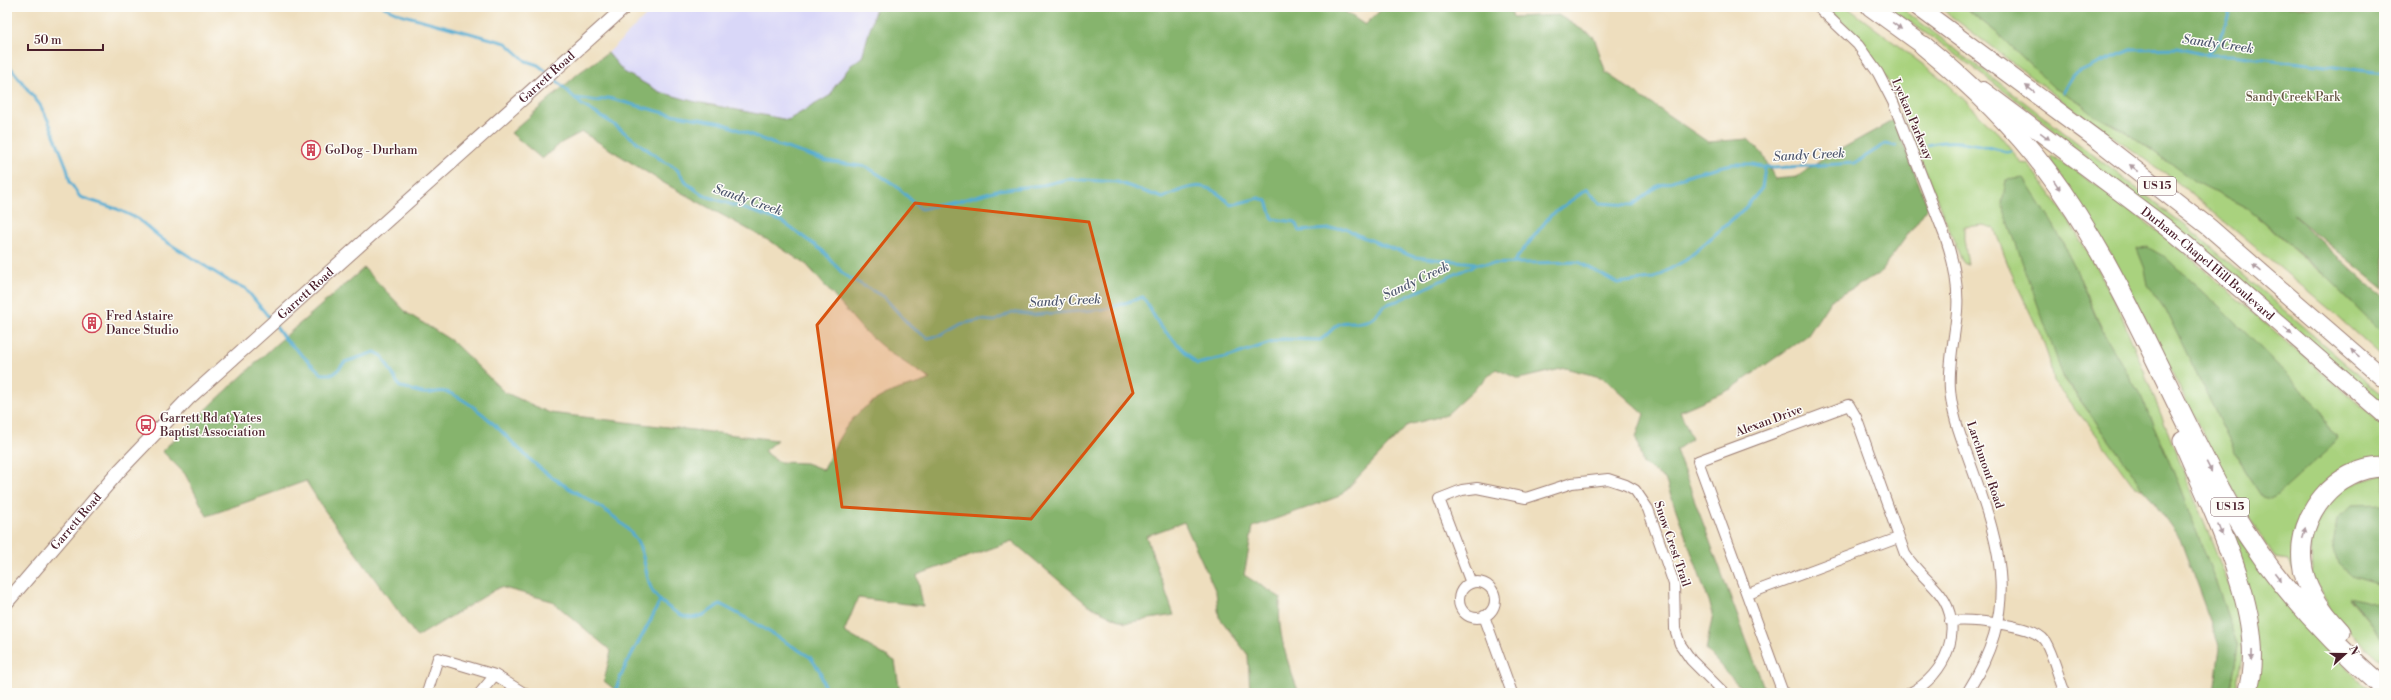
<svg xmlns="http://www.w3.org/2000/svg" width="2391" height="700" font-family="'Libre Bodoni',serif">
<rect width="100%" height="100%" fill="#fdfcf7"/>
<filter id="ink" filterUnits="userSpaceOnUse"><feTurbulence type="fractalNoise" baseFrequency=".025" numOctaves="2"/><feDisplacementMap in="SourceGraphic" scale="8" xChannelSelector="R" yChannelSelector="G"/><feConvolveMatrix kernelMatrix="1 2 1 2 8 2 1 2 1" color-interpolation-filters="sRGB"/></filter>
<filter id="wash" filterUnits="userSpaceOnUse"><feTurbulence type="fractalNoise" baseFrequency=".012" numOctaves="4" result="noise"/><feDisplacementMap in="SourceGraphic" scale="16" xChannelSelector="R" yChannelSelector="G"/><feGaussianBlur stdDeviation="0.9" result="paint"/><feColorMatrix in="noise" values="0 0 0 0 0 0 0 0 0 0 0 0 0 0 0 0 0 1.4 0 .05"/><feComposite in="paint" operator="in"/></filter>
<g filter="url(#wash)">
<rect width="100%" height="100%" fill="#eedebe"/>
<path fill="#d9d7f8" d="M655,7H876L877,10L862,57L851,65L833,89L831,95L788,120L692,101L660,92L624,72L608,53Z"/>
<path fill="#a9d27e" stroke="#7a7854" d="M1825,7H1847L1946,82L1999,134L2022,163L2028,164L2062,210L2098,269L2121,314L2234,598L2241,627L2243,652L2235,693H2230L2238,646L2078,274L2063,377L2145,489L2133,485L2095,433L2053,382L2049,359L2041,336L2010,270L1994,228L1984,225L1964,227V239L1968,264L1962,261L1892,88L1868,49L1846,25Z
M1887,7H1900L1924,25L2196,234L2384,397V405L2033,113L1946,47Z
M1939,7H1964L2002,36L2055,88L2083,104L2093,114L2128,133L2195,181L2247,208L2336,286L2384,334V359L2327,307L2171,177L2064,102Z
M2052,156L2109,193L2180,249L2384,426V463L2334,478L2299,573L2293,570L2289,560L2275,558C2190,434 2144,288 2054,167L2050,158Z
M2384,473V606L2349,598L2384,641V664L2346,629L2331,611L2312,573L2310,531L2341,487Z
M2237,535L2287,605L2330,652L2372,693H2252L2229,538Z"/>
<path fill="#86b46d" stroke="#686a4c" d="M876,7H1338L1365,25L1384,7H1509L1513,17L1558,15L1594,37L1606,73L1708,142L1748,139L1762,153L1775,179L1797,177L1823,159L1894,120L1928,207L1879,274L1831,300L1808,335L1731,389L1680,411L1692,439L1676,450L1766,693H1741V688L1706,650L1713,613L1665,479L1643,464L1636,438L1644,414L1604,378L1565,368L1519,379L1496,369L1446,415L1408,425L1340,496L1253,527L1244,575L1281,598C1275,629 1288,664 1299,693H1250L1248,655L1219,617L1216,592L1184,522L1146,536L1174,615L1125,623L1088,605L1012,541L917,575L923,606L858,598L844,632L895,661L900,693H619L604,681L611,651L552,601L500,587L417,637L323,508L306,481L207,516L185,474L162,451L274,346L364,268L407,313L452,341L504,392L550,413L777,440L764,451L779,462L806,463L824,470C838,436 851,411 887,394C900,387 917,386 930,379L890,353L864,331L807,265L773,243L664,183L582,132L561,143L542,159L511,133L580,72L608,53L624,72L660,92L692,101L788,120L831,95L833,89L851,65L862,57Z
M1964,7H2384V289L2293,215L2367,284L2384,296V334L2318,269L2247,208L2194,181L2128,133L2092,114L2083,104L2054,88L2002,37Z
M2024,178L2054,226L2078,274L2101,329L2141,396L2172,468L2217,585L2238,647L2230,693H2214L2220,648L2180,539L2063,376L2002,204L2006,180Z
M2147,247L2165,257L2220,307L2321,409L2329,430L2338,437L2333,445L2278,495L2270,499L2262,497L2244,470L2165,309L2148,286L2145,269L2137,249Z
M2384,504V586L2351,576L2338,564L2333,545L2337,520L2352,505Z
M2349,597L2384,606V641Z"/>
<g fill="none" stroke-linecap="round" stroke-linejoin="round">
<path stroke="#55acd2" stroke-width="3" d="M384,7L400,14L506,43L526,61L538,65L547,72
M2206,55C2219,43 2227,23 2231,7
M7,63L40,105L49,122L67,168L70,182L80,197L117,209L138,219L162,239L232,283L245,288L272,321
M553,77L582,105L612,123L664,162L675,167L688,184L703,195L781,221L823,251L844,275L884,297L911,327L928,338L942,335L961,324L980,320L995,321L1012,312L1032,315L1107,309L1143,297L1160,326L1197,364L1231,356L1282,339L1320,340C1327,336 1332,328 1339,324C1348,319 1362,326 1372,318C1383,309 1380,305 1397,301L1477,264L1579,262L1617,283L1652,279L1686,260L1745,208L1762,188L1765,167
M2063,92L2072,76L2101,62L2134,49L2177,48L2206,55H2232L2384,73
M575,98L597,101L608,98L665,113L722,123L774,144L827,161L867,167L895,185L921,209L959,201L997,190L1043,185L1068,179L1117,182L1163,198C1193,183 1207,180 1231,205L1259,198L1267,201L1273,219L1295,222L1299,231L1346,228L1355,234L1414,257L1475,263
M1928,145C1952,137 1982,145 2006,152L2011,151
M1513,263L1550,216L1587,189L1599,203L1633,205L1656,187L1694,173L1732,164H1751L1773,168L1855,163L1885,144L1896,146
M275,325L284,338L322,374H334L345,362L375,352L382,356L400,387C408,387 415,392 423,393C433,395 439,388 452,394C490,412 513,448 545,472C574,495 612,507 635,538C646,553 645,578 652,590C657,600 671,610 681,615C695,623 709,612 720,604L748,619L810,657L820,671L826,693
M615,693C625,658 647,633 660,600"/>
</g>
</g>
<g filter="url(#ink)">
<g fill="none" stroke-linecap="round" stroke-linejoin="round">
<g stroke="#9c7e74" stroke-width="12">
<path id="minor" d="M1818,7L1858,45L1878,73L1893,102L1946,239C1954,263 1959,286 1957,311C1955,337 1948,363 1950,389C1952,417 1963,442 1972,468C2003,554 2019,610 1967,693
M1459 600a18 18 0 1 1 36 0a18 18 0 1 1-36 0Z
M1471,583L1439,499L1462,490L1477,488L1526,498L1572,483L1608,479L1626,485L1635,490L1648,509L1674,584L1675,629L1680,644L1691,660L1724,693
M1748,594L1898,538
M1484,616L1512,693
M1950,621C1969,619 2034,624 2045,641C2054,656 2058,677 2065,693
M427,693L438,658L495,675L524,693
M480,693L495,675
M1783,693L1698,461L1849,405L1856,417L1905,554C1915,570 1929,580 1940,594C1966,628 1945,676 1910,693"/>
</g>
<g stroke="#9c7e74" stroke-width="15">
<g id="tertiary">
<path id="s1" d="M7,602L120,470L188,399L625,7"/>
</g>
</g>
<g stroke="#9c7e74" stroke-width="18">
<g id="primary">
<path id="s2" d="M1983,90L2164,226L2228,279L2384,415"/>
</g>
</g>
<g stroke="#9c7e74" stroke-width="19">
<path id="trunk" d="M1870,7L1924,46
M1918,7L2100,142L2209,227L2384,379"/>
</g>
<g stroke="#9c7e74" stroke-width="21">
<path id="motorway" d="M1924,46C1969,83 2012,124 2047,171C2125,275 2169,400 2233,512C2272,579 2325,637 2384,688
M2183,441C2211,508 2271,622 2247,693
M2341,632C2323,613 2304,589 2302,562C2297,515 2335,467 2384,467"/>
</g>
<use href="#minor" stroke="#fff" stroke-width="10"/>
<use href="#tertiary" stroke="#fff" stroke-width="13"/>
<use href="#primary" stroke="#fff" stroke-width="16"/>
<use href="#trunk" stroke="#fff" stroke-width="17"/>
<use href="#motorway" stroke="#fff" stroke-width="19"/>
</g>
<defs><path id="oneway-solid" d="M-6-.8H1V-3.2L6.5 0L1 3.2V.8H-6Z"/></defs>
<g fill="#ae9aa0">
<use href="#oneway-solid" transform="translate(1897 26) rotate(36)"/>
<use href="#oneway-solid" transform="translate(2030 89) rotate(-143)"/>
<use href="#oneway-solid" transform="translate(2045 136) rotate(36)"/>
<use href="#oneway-solid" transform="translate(2134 168) rotate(-142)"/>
<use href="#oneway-solid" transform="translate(2057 185) rotate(56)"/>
<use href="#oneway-solid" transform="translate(2257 268) rotate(-139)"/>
<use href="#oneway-solid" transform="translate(2288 331) rotate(41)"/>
<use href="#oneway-solid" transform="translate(2355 353) rotate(-139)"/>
<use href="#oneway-solid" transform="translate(2209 467) rotate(63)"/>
<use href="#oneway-solid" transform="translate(2220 530) rotate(68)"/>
<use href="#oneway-solid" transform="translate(2304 533) rotate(-77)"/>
<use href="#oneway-solid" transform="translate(2278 577) rotate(53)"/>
<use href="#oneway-solid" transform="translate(2252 655) rotate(91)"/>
</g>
</g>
<path fill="#d8530f" fill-opacity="0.2" stroke="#d8530f" stroke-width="3" stroke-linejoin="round" d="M915,203L1089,222L1133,393L1031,519L842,507L817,325Z"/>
<defs>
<g id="building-ring" transform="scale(1)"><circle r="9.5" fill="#fdfcf7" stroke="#d1495b" stroke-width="1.5"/><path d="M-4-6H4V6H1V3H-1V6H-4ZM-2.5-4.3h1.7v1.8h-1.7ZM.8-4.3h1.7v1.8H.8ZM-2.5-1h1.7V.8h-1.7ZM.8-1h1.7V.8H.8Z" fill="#d1495b"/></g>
<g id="bus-ring" transform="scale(1)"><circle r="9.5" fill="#fdfcf7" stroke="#d1495b" stroke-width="1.5"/><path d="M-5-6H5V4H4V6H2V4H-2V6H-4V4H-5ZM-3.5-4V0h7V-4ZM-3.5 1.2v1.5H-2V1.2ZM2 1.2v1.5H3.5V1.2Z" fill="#d1495b"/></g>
</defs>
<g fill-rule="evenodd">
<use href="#building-ring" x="311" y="150"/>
<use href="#building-ring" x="92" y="323"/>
<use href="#bus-ring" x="146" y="425"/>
</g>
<g text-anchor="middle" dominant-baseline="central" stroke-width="3" stroke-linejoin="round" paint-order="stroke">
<g fill="#fdfcf7" stroke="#806168" stroke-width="1">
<rect x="2138" y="177" width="38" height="18" rx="3"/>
<rect x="2211" y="498" width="38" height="18" rx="3"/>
</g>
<g font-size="11" font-weight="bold" fill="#4a1f2b">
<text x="2157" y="186">US 15</text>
<text x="2230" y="507">US 15</text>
</g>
<g font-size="12" fill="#4a1f2b" stroke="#fdfcf7">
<text stroke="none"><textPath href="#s1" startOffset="754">Garrett Road</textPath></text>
<text transform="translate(1912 119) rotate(67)">Lyckan Parkway</text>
<text stroke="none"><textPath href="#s2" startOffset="284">Durham-Chapel Hill Boulevard</textPath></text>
<text stroke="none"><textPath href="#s1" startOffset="430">Garrett Road</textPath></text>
<text transform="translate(1769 421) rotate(-20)">Alexan Drive</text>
<text transform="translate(1985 465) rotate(71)">Larchmont Road</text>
<text stroke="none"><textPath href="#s1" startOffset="106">Garrett Road</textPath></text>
<text transform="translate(1672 544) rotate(71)">Snow Crest Trail</text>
</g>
<g font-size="12" fill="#654" stroke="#fdfcf7">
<text x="2293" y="97">Sandy Creek Park</text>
</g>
<g font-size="12" fill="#4a1f2b" stroke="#fdfcf7" text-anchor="start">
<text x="325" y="150">GoDog - Durham</text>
<text x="106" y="316">Fred Astaire<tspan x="106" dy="14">Dance Studio</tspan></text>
<text x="160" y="418">Garrett Rd at Yates<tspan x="160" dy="14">Baptist Association</tspan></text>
</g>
<g font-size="13" font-style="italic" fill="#4e576e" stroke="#fdfcf7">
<text transform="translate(2218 44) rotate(8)">Sandy Creek</text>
<text transform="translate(1809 155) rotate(-3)">Sandy Creek</text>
<text transform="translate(748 200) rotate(19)">Sandy Creek</text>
<text transform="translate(1416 281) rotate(-25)">Sandy Creek</text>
<text transform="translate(1065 301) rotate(-3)">Sandy Creek</text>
</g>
</g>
<rect width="2391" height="700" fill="none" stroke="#fdfcf7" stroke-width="24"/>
<g transform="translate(2345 654) rotate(69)" stroke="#fdfcf7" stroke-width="3" paint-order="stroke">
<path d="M0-3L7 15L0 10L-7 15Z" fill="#4a1f2b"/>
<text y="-6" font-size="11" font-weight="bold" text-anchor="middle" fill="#4a1f2b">N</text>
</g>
<path d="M28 44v6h75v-6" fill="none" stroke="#4a1f2b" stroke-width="2"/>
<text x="34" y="44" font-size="12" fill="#4a1f2b" stroke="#fdfcf7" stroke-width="3" paint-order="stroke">50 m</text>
</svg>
